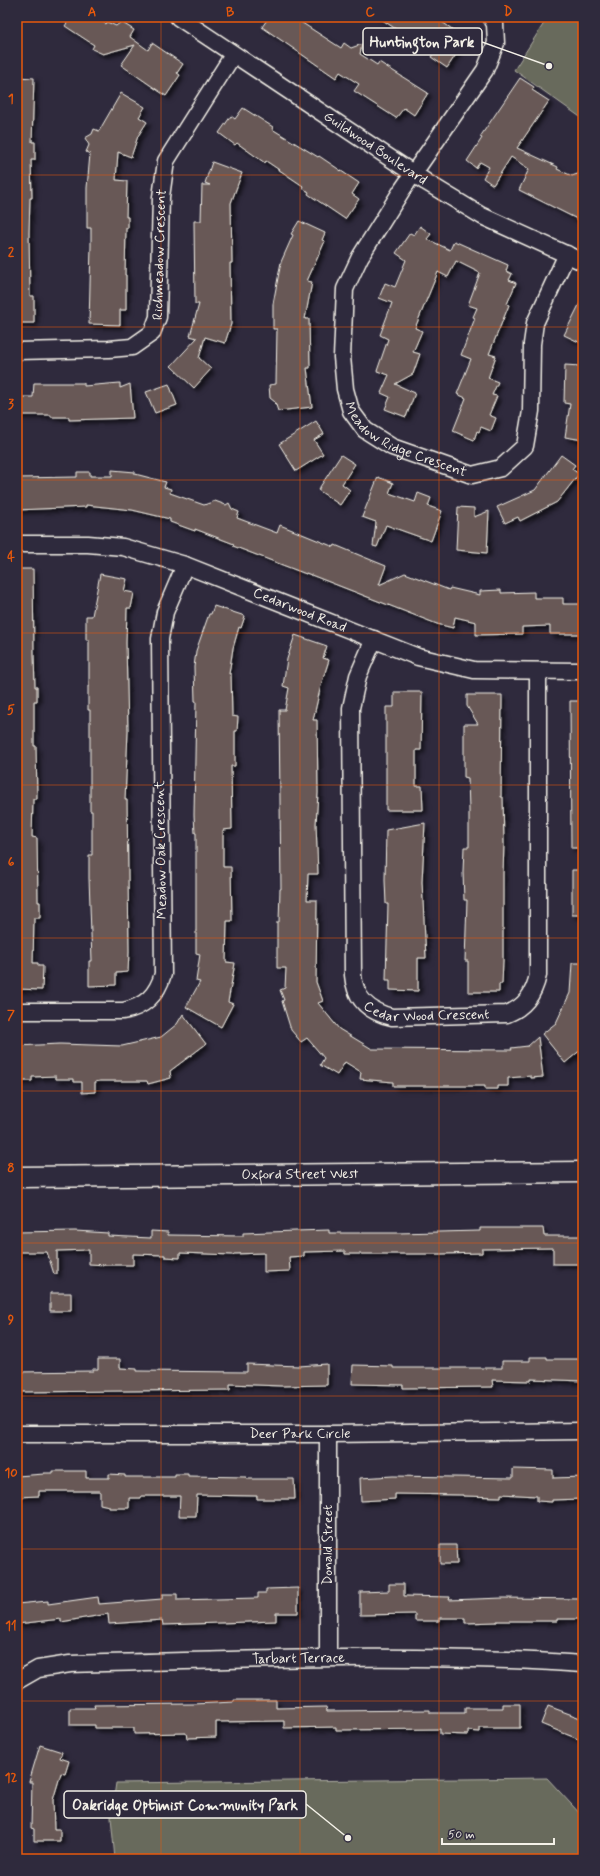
<svg xmlns="http://www.w3.org/2000/svg" width="600" height="1876" font-family="Mynerve,sans-serif">
<defs>
<filter id="shadow"><feDropShadow dx="3.5" dy="3.5" stdDeviation="2" flood-color="#0009"/></filter>
</defs>
<rect width="100%" height="100%" fill="#2f2a3d"/>
<filter id="ink" filterUnits="userSpaceOnUse"><feTurbulence type="fractalNoise" baseFrequency=".025" numOctaves="2"/><feDisplacementMap in="SourceGraphic" scale="8" xChannelSelector="R" yChannelSelector="G"/><feConvolveMatrix kernelMatrix="1 2 1 2 8 2 1 2 1" color-interpolation-filters="sRGB"/></filter>
<g filter="url(#ink)">
<path fill="#686a5c" stroke="#aeaea2" d="M548,17H583V119L514,70Z
M547,1778L583,1817V1859H115L111,1817L116,1783Z"/>
<path fill="#675856" stroke="#f4f1e8" filter="url(#shadow)" d="M71,17H96L106,24L107,22L116,26L121,22L134,30L130,37L148,50L152,43L183,64L177,73L180,75L166,96L121,65L135,45L103,54L92,49L94,45L65,26Z
M269,17H293L341,48L344,43L351,48L362,44L360,54L377,65L379,62L428,93L414,115L404,108L396,118L354,91L359,84L340,72L336,78L262,27Z
M378,17H435L462,36L455,47L459,50L447,68L431,57L433,54Z
M17,77L34,78L32,142H35V160H31L32,198H30L29,233L30,296H34V323H17Z
M520,78L534,87L532,90L549,101L517,148L558,167L557,169L572,176L583,172V222L519,190L529,169L511,157L493,185L483,178L489,167L480,162L476,168L467,161L482,138L480,137Z
M121,93L145,107L139,117L147,122L138,136L131,157L118,152L116,180L127,181L126,217H128V228H126L125,275H126V310H120V325L89,324L91,246V228H87V188L90,154L86,152L89,145L85,138L92,134L94,129L99,131Z
M243,108L273,127L272,129L318,157L319,156L359,183L352,194L359,199L345,219L308,194L309,192L302,188L303,186L266,161L265,163L237,143L235,145L219,133L231,116L235,119Z
M212,162L242,173L231,203L232,263H230L231,324L225,343L205,337L199,358L211,369L194,388L171,366L197,338L190,336L199,304H195L194,221H201L202,185H210L205,183Z
M299,221L325,233L322,240L325,241L307,281L312,282L305,319H309L310,368H307L312,407L278,411L275,402L270,398L269,385L276,384L277,329H273V304L281,262L293,235L291,234Z
M420,226L431,234L427,239L450,250L454,241L508,265L506,271L512,274L509,280L516,283L507,304L509,305L489,354L496,356L488,378L498,382L492,395L497,396L489,415L496,418L491,431L481,427L479,432L477,431L474,440L453,431L466,398L457,394L471,359L461,355L475,318L473,317L477,308L468,305L480,273L456,261L448,277L438,272L415,328L422,331L413,352L420,354L413,374L395,384L415,393L406,417L385,409L390,397L381,393L389,375L377,371L388,339L380,335L392,303L379,298L385,283L395,287L406,260L396,253L410,233L414,235Z
M583,297V344L564,335Z
M565,365L580,366V379H583V440L565,437L570,404L564,403Z
M34,383H84V386L120,383V388L130,384L133,418L69,420V417H51V415H17V397H33Z
M169,384L177,405L155,413L146,392Z
M316,421L324,434L314,440L323,454L296,471L279,444Z
M341,455L355,464L342,484L350,490L340,505L318,490Z
M561,455L575,465L572,469L579,474L557,502L520,521L518,517L505,523L497,507L535,490Z
M112,470L135,472V474L166,482L164,487L171,489L170,493L204,505L215,501L226,505L229,503L232,509L239,512L237,518L277,533L280,525L334,547L335,545L359,555L386,566L379,585L405,573L449,590L450,588L480,595V591L501,590V593L534,592V598H563V604H583V634H550V626L522,627V634L476,635V622L455,617L453,628L437,624L306,573V574L233,546L234,544L195,529V531L170,522V519L132,510L86,505V507L17,510V478L77,477V472H90V476H112Z
M378,477L393,483L389,493L415,502L418,493L431,498L428,506L442,511L431,541L386,525L377,547L373,546L376,522L362,517Z
M458,507L474,508V517L489,511L487,553L456,550Z
M17,569H33L34,656L35,687H37V701H34V746H36L37,799H33L32,837L37,838L38,902H40V918H34L33,963H38V966H43L42,990L17,989Z
M100,574L127,579L124,591L134,593L131,608H127L126,643L128,731L125,800H127L129,952L128,972L116,973V985L89,986V961H92L89,878V855H92V811H90V710H88V686H89V640H86V616H92Z
M214,606L245,616L241,628L239,627L233,648L229,674H231L232,716L238,717L237,731H235V766H231L232,829L223,830V867H231L232,921H227L226,962L235,963L228,1002L233,1004L221,1027L186,1007L200,982L196,981L200,954L196,953V833H195L194,815L196,701H195L194,667L196,651L209,614H211Z
M295,635L327,646L323,658L329,660L321,685L313,720H317L318,793L316,824L318,874H308L307,900H317L316,982L323,1001L318,1003L339,1029L372,1049L512,1050L511,1048L528,1046L538,1037L543,1077L531,1078V1076L508,1078V1086H498V1089H485V1086H393V1082L360,1079L361,1072L345,1062L337,1075L320,1065L324,1058L307,1038L301,1042L291,1030L282,1001L284,1000L280,990L285,988L286,968H277V922H279L280,889H281L279,710H285L289,688L283,686L287,659Z
M394,692H422L421,750H416V786H422L423,810H386V707H394Z
M467,695H502L501,797H503L504,844L503,873V961L502,984H499V992H468V961H465L467,900H464L463,872L464,847H469V810L468,778L464,777V724H478L467,706Z
M570,701H583V848H571Z
M425,823L422,882L426,958H418V991L390,990V980H386L388,904H386L385,880L386,830Z
M572,870H583V915H572Z
M572,963H583V1048L565,1063L542,1034L556,1023L570,993Z
M183,1014L206,1044L170,1071L171,1078L148,1084L147,1081H100L95,1082V1092L82,1093V1082H74V1079H56V1076L32,1077V1081H17V1046L60,1044L122,1046L161,1037L177,1024Z
M480,1228H543L544,1236H583V1264H553V1248L482,1249V1253L441,1254H345V1251L304,1252V1256L289,1257L290,1271L264,1272V1253L234,1254L233,1255L180,1253V1258L165,1257V1255L133,1254V1265H107L89,1264V1250L57,1251V1274H54L47,1252H17V1232L75,1231L108,1233V1236L151,1238V1231L168,1232V1235L243,1236V1233L296,1231L329,1230V1233H397L480,1231Z
M50,1293H71V1311H50Z
M530,1357H547V1359H583V1381L531,1379V1381L492,1380L493,1387L403,1388V1385L352,1384L353,1365L393,1366V1368H502V1361H530Z
M98,1359H120V1368L137,1369V1371L247,1372V1364L299,1366L327,1364V1385L281,1386L230,1384V1390L17,1392V1372L93,1371V1369H98Z
M513,1469L553,1470V1478L583,1477V1499L552,1500V1502L537,1501V1496L501,1494V1497L463,1496V1495L395,1494V1499L361,1501L360,1478L393,1476L513,1478Z
M53,1471H86V1478H109V1474L125,1475V1477H175V1474H188V1476L246,1477V1479H294L295,1499H257V1496L197,1495L196,1516H179L180,1496H141V1498H129V1508H109V1506L100,1504V1491H39V1496L17,1497V1476L44,1474V1473H53Z
M440,1545H456L457,1564H440Z
M389,1584H404V1596L450,1597L449,1600L503,1598L583,1599V1619H557V1621H497V1622L465,1623V1618H439V1621H415V1614L360,1615V1592L389,1591Z
M298,1588V1613H276V1621L163,1625L162,1620L109,1624L108,1614L61,1622V1619L17,1624V1604L48,1601V1604L98,1597L99,1604L162,1599V1594H177V1600L258,1598V1593H266V1589Z
M234,1700H276V1708L326,1707L327,1711L430,1710V1713H465V1708H503V1704H520V1728H480V1732L468,1731V1735L440,1734V1729L336,1730V1727L284,1728V1721L216,1722V1737L187,1738L186,1733L134,1734V1728H95V1725H70V1708H95L94,1705L194,1704L234,1702Z
M548,1706L583,1719V1741L541,1724Z
M40,1745L62,1752L60,1758L69,1761L65,1774L61,1773L53,1800L54,1829H60V1841H34V1829L31,1828L32,1782H29Z"/>
<g fill="none" stroke-linecap="round" stroke-linejoin="round">
<g stroke="#f4f1e8" stroke-width="19">
<g id="minor">
<path id="s1" d="M178,17L426,182L482,216L583,262"/>
<path id="s2" d="M491,17L495,24L496,43L485,70L402,190L360,257L345,289L342,357L345,389L351,411L365,430L392,447L472,475L501,468L525,446L531,411L532,344L535,323L567,254"/>
<path id="s3" d="M17,351L109,349L132,347L152,333L158,317L161,197L166,161L233,55"/>
<path id="s4" d="M17,544H88L123,547L185,565L418,657L474,670L583,671"/>
<path id="s5" d="M374,639L358,676L351,708L353,975C355,999 369,1012 392,1017L507,1014C525,1007 534,994 538,975V672"/>
<path d="M17,1011H123C145,1007 157,995 163,974L160,639L165,612L185,565"/>
<path id="s6" d="M17,1434H328L583,1431"/>
<path d="M328,1434V1657"/>
<path id="s7" d="M17,1681L38,1669L70,1664C241,1660 412,1652 583,1664"/>
</g>
</g>
<g stroke="#f4f1e8" stroke-width="23">
<g id="major">
<path id="s8" d="M17,1177L583,1172"/>
</g>
</g>
<use href="#minor" stroke="#2f2a3d" stroke-width="16"/>
<use href="#major" stroke="#2f2a3d" stroke-width="20"/>
</g>
</g>
<path fill="none" stroke="#e8590c" stroke-width="1" stroke-opacity="0.55" d="M161,17V1859M300,17V1859M439,17V1859M17,175H583M17,327H583M17,480H583M17,633H583M17,785H583M17,938H583M17,1091H583M17,1243H583M17,1396H583M17,1549H583M17,1701H583"/>
<g text-anchor="middle" dominant-baseline="central" stroke-width="3.5" stroke-linejoin="round" paint-order="stroke">
<g font-size="14" fill="#f4f1e8" stroke="#2f2a3d">
<text stroke="none"><textPath href="#s1" startOffset="237">Guildwood Boulevard</textPath></text>
<text stroke="none"><textPath href="#s3" startOffset="219">Richmeadow Crescent</textPath></text>
<text stroke="none"><textPath href="#s2" startOffset="502">Meadow Ridge Crescent</textPath></text>
<text stroke="none"><textPath href="#s4" startOffset="294">Cedarwood Road</textPath></text>
<text transform="translate(161 850) rotate(-91)">Meadow Oak Crescent</text>
<text stroke="none"><textPath href="#s5" startOffset="436">Cedar Wood Crescent</textPath></text>
<text stroke="none"><textPath href="#s8" startOffset="283">Oxford Street West</textPath></text>
<text stroke="none"><textPath href="#s6" startOffset="283">Deer Park Circle</textPath></text>
<text transform="translate(328 1545) rotate(-90)">Donald Street</text>
<text stroke="none"><textPath href="#s7" startOffset="285">Tarbart Terrace</textPath></text>
</g>
</g>
<path fill="none" stroke="#f4f1e8" stroke-width="1.5" d="M549 66L482 42M348 1838L306 1804"/>
<g fill="#f4f1e8" stroke="#2f2a3d" stroke-width="1.5">
<circle cx="549" cy="66" r="4"/>
<circle cx="348" cy="1838" r="4"/>
</g>
<g fill="#2f2a3d" stroke="#f4f1e8" stroke-width="1.5">
<rect x="363" y="28" width="119" height="27" rx="4"/>
<rect x="64" y="1791" width="242" height="27" rx="4"/>
</g>
<g font-size="15" text-anchor="middle" font-weight="bold" fill="#f4f1e8">
<text x="422" y="47">Huntington Park</text>
<text x="185" y="1810">Oakridge Optimist Community Park</text>
</g>
<rect width="600" height="1876" fill="none" stroke="#2f2a3d" stroke-width="44"/>
<path d="M442 1838v6h112v-6" fill="none" stroke="#f4f1e8" stroke-width="2"/>
<text x="448" y="1838" font-size="12" fill="#f4f1e8" stroke="#2f2a3d" stroke-width="3" paint-order="stroke">50 m</text>
<rect x="22" y="22" width="556" height="1832" fill="none" stroke="#e8590c" stroke-width="1.5"/>
<g font-size="13" text-anchor="middle" font-weight="bold" fill="#e8590c">
<text x="92" y="16">A</text>
<text x="230" y="16">B</text>
<text x="370" y="16">C</text>
<text x="508" y="16">D</text>
<text x="11" y="103">1</text>
<text x="11" y="256">2</text>
<text x="11" y="408">3</text>
<text x="11" y="561">4</text>
<text x="11" y="714">5</text>
<text x="11" y="866">6</text>
<text x="11" y="1019">7</text>
<text x="11" y="1172">8</text>
<text x="11" y="1324">9</text>
<text x="11" y="1477">10</text>
<text x="11" y="1630">11</text>
<text x="11" y="1782">12</text>
</g>
</svg>
